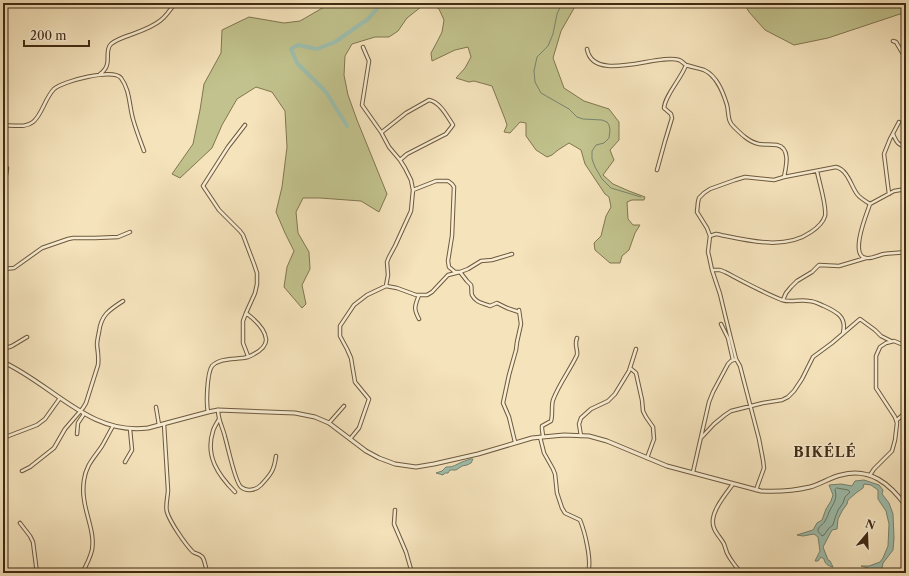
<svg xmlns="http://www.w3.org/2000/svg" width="909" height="576" font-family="'Libre Caslon Text',serif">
<rect width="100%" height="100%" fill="#f5e3bc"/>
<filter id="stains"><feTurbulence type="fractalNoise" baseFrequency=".005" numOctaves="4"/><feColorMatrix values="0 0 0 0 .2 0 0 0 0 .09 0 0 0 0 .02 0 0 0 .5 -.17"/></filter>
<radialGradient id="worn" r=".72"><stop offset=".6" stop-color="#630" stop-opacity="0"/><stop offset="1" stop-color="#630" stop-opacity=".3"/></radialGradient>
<path fill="#c1c28d" stroke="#817650" d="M331,3H577L561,31L553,58L564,88L584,101L609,109L619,122V140L610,150L614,160L603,175L613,184L629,191L645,197L644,200H632L627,202L628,219L633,225H640L635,233L629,250L622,256L620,263H610L595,250L594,243L601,236L606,216L611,207L609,197L605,194L585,164L581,150L569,143L558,150L552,155L547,157L536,150L526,136V123L520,122L510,133L504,132L507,125L505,119L492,86L474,81L469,82L456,78L465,68L471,57L468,47L455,50L432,61L431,53L437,42L442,32L444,20L439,9L431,4L421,7L407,18L398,31L389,37H375L352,44L345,56L344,75L348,95L357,120L387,194L379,212L361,201L320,198H303L296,212L298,233L309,252L310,269L302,285L306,304L302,308L284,287L287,267L294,251L285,233L276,212L282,187L287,147L285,111L272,92L256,87L237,99L222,125L212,148L180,178L172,174L193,144L200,110L204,84L221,53L222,30L249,17L284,23L300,21Z
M744,3H906V16L900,14L828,38L794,45L765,30L749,12Z"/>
<path fill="#9dbead" stroke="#78836f" d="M470,459H473L471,463L467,465L462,466L456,470H450L448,473H445L443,475L436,473L442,471L446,467C453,467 453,466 460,463C463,461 466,461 470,459Z
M864,480L879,485L883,490L882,494L889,503L893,514L894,538L893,550L883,563L881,573H878L875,571L868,570V568L861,566H869L880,562L883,558L888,546L889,524L886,511L878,499V490L871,485L864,484L863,488L856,493L848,500L847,504L842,511L838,519L837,529L832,530L823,547L828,560L830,561L833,567C828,566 825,564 824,559L821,557L818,561H815L820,551L818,537L814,534L803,536L797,535L813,530L817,523L822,520L826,509L831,501L833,495L829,485L841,484L852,486L855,481Z"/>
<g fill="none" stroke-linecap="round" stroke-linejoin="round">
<path stroke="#6f7460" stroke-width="1" d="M837,488L848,490L850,492L845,497L843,503L838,510L835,518L833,525L829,528L824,535L822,536C822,535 818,532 818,531C817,527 824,524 825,521C827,518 828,515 829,512C833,504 838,499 835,490Z"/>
<path stroke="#78836f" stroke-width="1" d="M562,3L557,14L553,34L548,46L537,57L534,71L535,82L541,93L569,109L577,117L583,119L602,120L607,122L609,125L610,130L609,138L604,143L596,145L592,151V159L595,167L602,179L611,188L641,197"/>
<path stroke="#9dbead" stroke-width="4" d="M347,126L326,92L297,63L291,49L298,45L317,49L335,42L368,19L382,3"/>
<g stroke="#6e593d" stroke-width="4.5">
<path id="minor" d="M893,41L896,42L906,59
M363,47L369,61L362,105L381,132L389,147L400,160L405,168L411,180L413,190L411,211L395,246L389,257L387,262L388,275L386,286
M587,49C593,84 658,53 679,60C682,61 683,63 686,65C692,67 698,68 704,70C717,76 723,92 727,105C729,113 727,121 734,127C741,134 749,142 759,144C765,145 771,144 777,145C791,148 786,167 784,177
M100,74C114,64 103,52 111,44C116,40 124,37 130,35C141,31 153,27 161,20C166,16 171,9 175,3
M3,126C13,124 24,129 33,122C42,115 45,98 54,89C63,81 113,68 121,78C130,90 129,105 133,119C136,130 140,140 144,151
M382,132L406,113L429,100C440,102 447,116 453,125L446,134L438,138L407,154L400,160
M893,134C896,141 898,146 906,146
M3,164L7,168L6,175L3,183
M657,170L665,141L672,118L671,114L664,108C665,95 681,79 686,65
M906,189L894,191L870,204C867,213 849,256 866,258C872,259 879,255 884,254C891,253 899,253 906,252
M413,190L436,181H448L452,184L454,187L452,236L448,261L449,267L455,272H460L467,281L471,285C472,288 471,293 472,295C476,303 483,303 490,306L497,303L507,308L519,312
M889,194L884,154L890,139L899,122
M710,236L716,234C746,240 784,251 811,232C817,228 823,223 825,216C827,206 819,182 817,171
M3,269L14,268L42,248L68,239L73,238H95L118,237L130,232
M712,270H720L725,272C744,282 762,292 782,300C791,303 800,299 809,301C814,301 819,304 824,306C837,312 847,317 843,333
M783,300L786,293L791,287L797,281L812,272L819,265L839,266L866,258
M246,313L243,321V343L248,356
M419,319C413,308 415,306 419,295
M721,324L728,338L733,360
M3,349L12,346L27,337
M630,368L636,373L642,400L643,411L646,417L653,427L654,439L647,458
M156,407L159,425
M218,410C218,420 223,428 225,437C228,447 235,482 241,487C247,492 256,490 261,485C271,474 274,471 276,456
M208,412C206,403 207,373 212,366C221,357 236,360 248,357C255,354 267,348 266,339C265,328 254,319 246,313L255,293L257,284V273L254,264L243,235L240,231L219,210L203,186L228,147L245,125
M219,419C217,423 214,427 213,431C205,456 218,475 235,492
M897,420L906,412
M329,423L344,406
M164,424L168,490C168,497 165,506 167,512C170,522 185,544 193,552C196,554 201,554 203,558C205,562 206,568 207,573
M77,434L78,423L84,414
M543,436L542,429V426L551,421C553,414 551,407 553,400C559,384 570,370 577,355C578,349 574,345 577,338
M581,436L579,424L581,418L591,409L608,401L615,394L629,371L636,349
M540,437L544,453L553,469L555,474L557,493L562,508L565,513L580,520C585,532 592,561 588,573
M3,438L37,425L45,419L60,398
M701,438L714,424L725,415L731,411L763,403L782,400L788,397L794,391L802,379L813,357L832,343L860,319L875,330L881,336L891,341
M350,439L359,428L369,399L355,382L351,358L347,349L340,336V326L354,305L367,295L386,286L397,288L416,295H427L432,292L448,275L460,272L468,269L481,261L492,260L512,254
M515,442L509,417L503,403L509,375L516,350L517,342L521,324L519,310
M125,462L132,450L130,429
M22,471L30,467L54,448L65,429L83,408L86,403L98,365C99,358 98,352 97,345C97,341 98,337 99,332C101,315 109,310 123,301
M693,472L709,402L713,392L728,364L731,361L736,359
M870,475L874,469L892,451L895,440L897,423L895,417L876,388V356L880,347L886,343L894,341L906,346
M733,484C726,494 708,514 714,528C716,534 721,538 724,544C725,547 726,550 727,553C730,559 737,569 742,573
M756,490L764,468L763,460L759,439L740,366L736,359L726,319L720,294L712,270L709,256L708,252L710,236L707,228L697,212L698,202L699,198L704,193L710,189L735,180L745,177L774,180L784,177L836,167C848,170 851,186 857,194C860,198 865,201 870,204
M395,510L394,524L406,552L412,573
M20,523L30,536L33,542L37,573
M82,573C86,566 90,558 92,550C95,533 86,516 84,499C83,493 83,487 84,480C86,465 94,458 102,446C106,439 109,433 113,426"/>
</g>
<g stroke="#6e593d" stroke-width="5">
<path id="tertiary" d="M3,362C52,384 90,436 148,428L208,412L218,410L295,413L315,417L329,423L366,451L379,458L395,464L416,467L434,464L478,454L532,438L564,435L589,436L607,441L667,466L761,491C778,492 793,491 810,487C821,484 831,477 841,475C870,467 890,484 906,506
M903,573L906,567"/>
</g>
<use href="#minor" stroke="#f8edd3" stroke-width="2.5"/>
<use href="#tertiary" stroke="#f8edd3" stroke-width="3"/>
</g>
<g text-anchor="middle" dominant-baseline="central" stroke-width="3" stroke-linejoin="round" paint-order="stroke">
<g font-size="14" font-weight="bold" letter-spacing="1" fill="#412b13" stroke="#f8edd3">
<text x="825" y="452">BIKÉLÉ</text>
</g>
</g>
<rect width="909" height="576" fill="none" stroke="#f5e3bc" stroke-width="16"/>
<rect x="4" y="4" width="901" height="568" fill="none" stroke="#412b13" stroke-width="2"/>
<rect x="8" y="8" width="893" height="560" fill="none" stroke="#412b13"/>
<g transform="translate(867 534) rotate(19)" stroke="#f8edd3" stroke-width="3" paint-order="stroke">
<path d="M0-3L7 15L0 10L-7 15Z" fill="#412b13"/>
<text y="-6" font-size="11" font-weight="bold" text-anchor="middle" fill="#412b13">N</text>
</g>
<path d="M24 40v6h65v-6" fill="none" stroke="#412b13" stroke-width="2"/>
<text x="30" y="40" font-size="12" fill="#412b13" stroke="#f8edd3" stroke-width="3" paint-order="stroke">200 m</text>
<rect width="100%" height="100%" filter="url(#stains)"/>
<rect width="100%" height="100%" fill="url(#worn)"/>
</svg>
